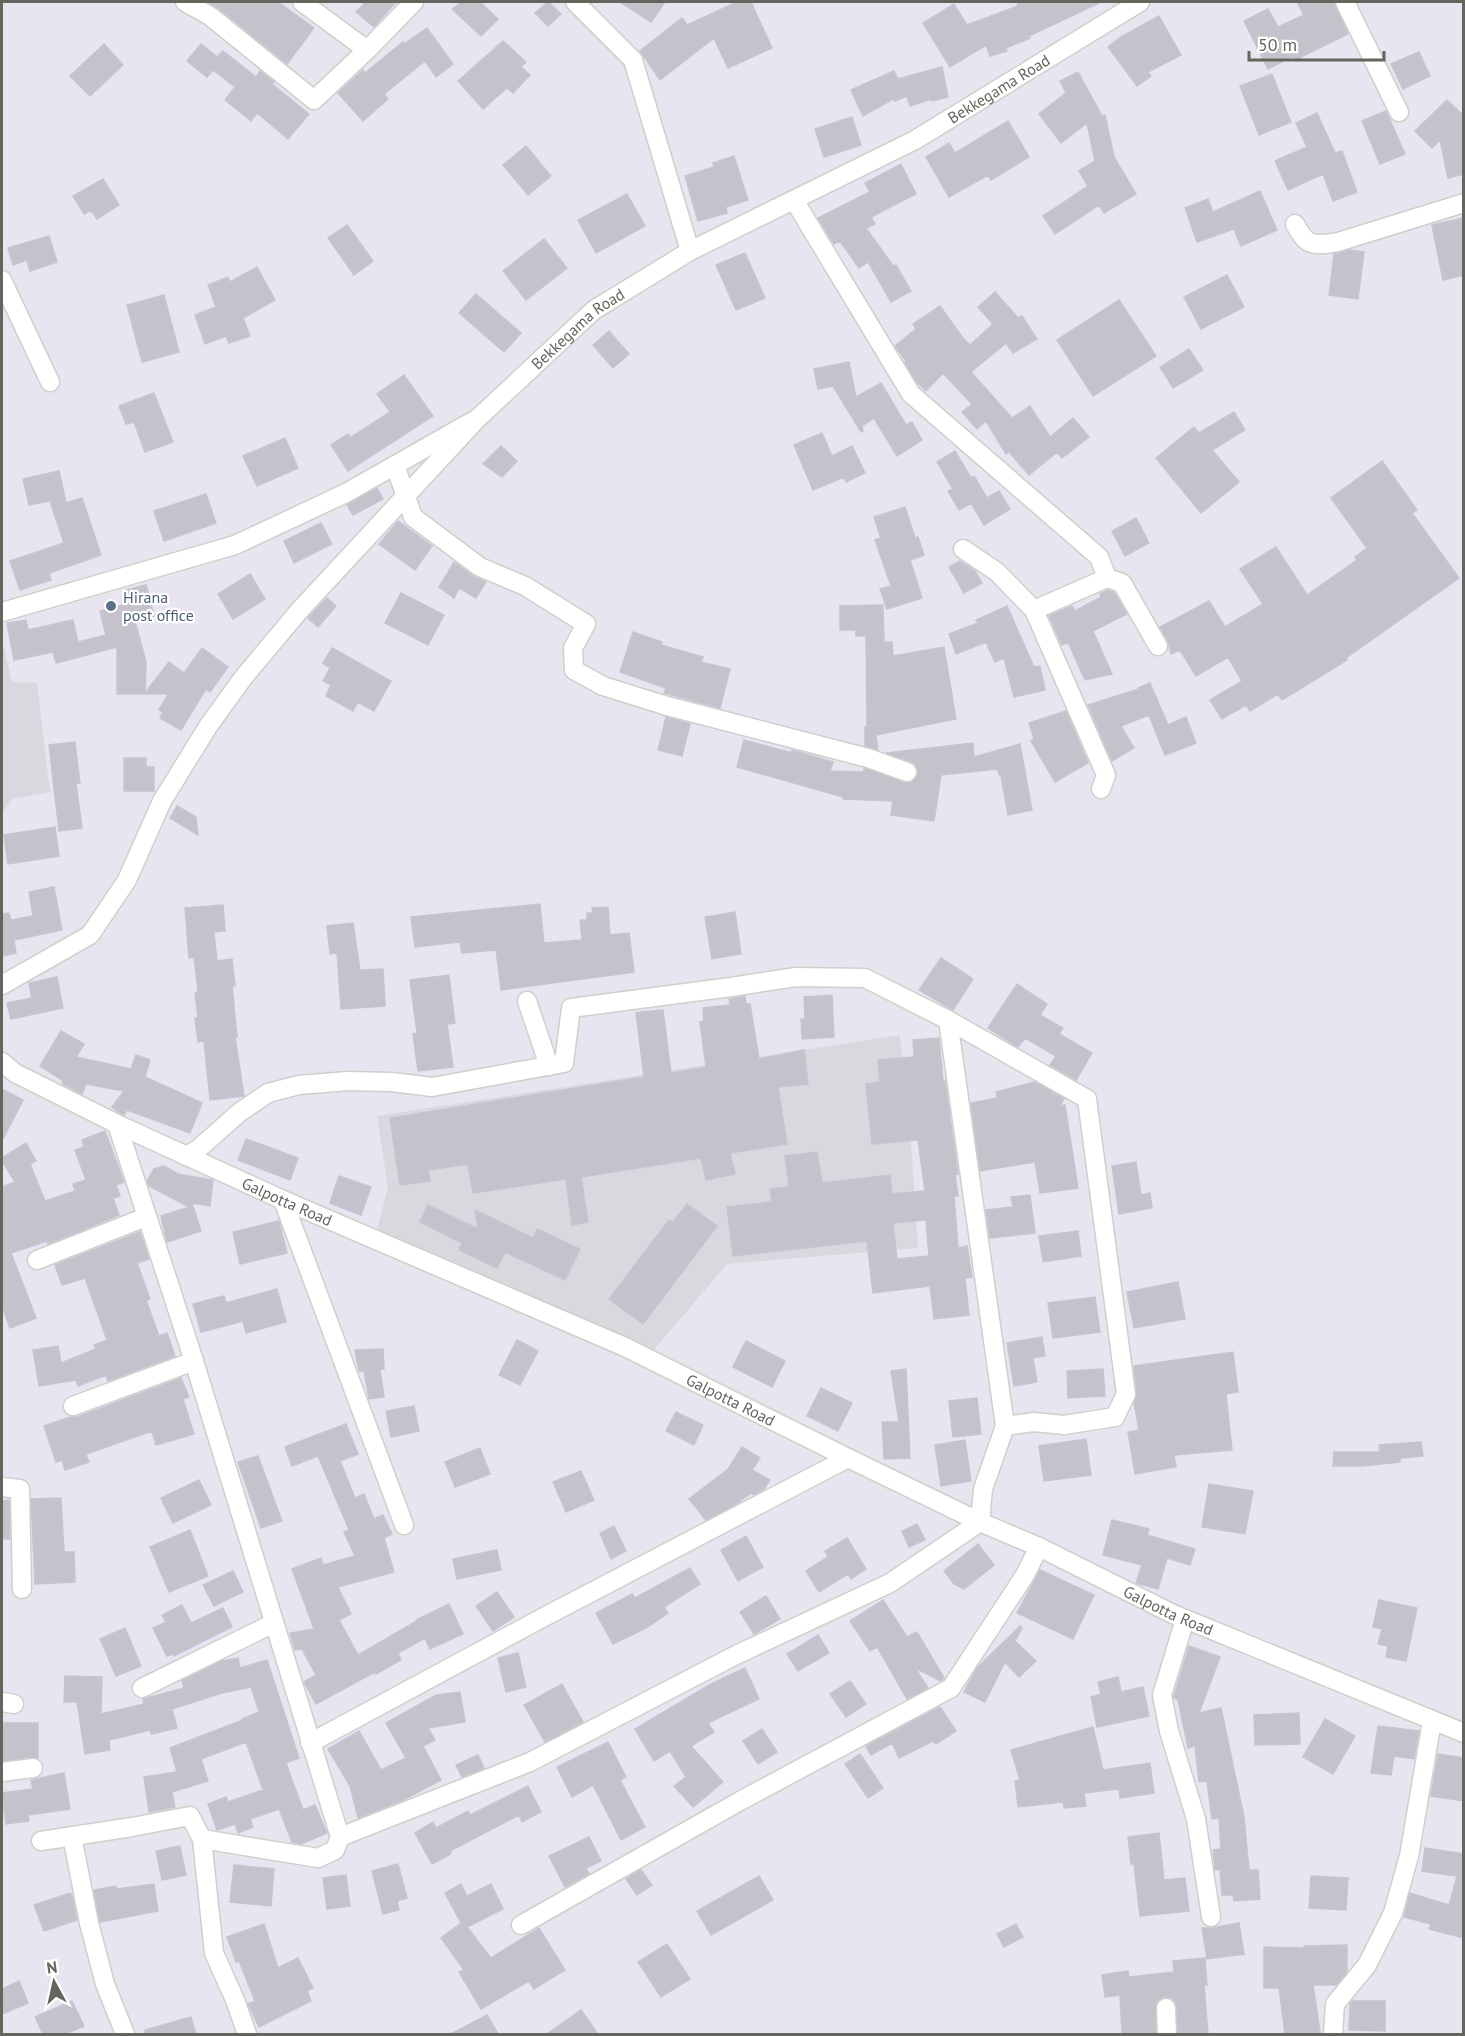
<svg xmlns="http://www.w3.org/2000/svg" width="1465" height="2036" font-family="'PT Sans',sans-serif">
<rect width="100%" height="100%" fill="#e9e5f0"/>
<path fill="#dad7de" d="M2,647H4L12,682L37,683L50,792L13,799L2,812Z
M900,1035L911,1143L918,1248L727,1264L652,1352L377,1230L388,1187L377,1116Z"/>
<path fill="#c4c2ca" stroke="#c8c3d4" stroke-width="1.5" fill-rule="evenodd" d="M207,2H278L314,28L287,64L217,7Z
M366,2H396L374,27L356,12Z
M462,2H480L498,19L481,36L452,9Z
M548,2L561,14L548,26L535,13Z
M620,2H665L651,22Z
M737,2H751L772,48L728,68L714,38L660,80L640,51L682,18L687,25Z
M1017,2H1101L1029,36L1030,38L1006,48L1007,51L990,56L986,45L950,67L923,23L954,4L967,25L1018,6Z
M1297,2H1334L1348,34L1295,60L1293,56L1268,69L1244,21L1268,9L1278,27L1304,15Z
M1159,16L1181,55L1148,72L1151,76L1137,86L1108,47L1121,37Z
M427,28L453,64L436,77L425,61L384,94L388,99L363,121L338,93L363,70L365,73L403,42L404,44Z
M503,41L526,62L521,67L530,75L513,93L507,88L483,109L458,81Z
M104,44L123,65L90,96L70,76Z
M201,44L217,57L223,51L256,77L260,71L274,82L272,84L309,114L288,139L257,113L251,121L225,100L235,87L213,70L207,77L187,61Z
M1419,52L1430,76L1403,89L1391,64Z
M942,67L948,97L932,101V99L910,106L907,96L895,101L893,99L863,116L851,90L894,71L898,79Z
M1078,72L1102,116L1105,115L1114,157L1136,194L1104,213L1099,205L1055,234L1043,216L1088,186L1079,171L1095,161L1087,123L1061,143L1039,114L1066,93L1060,81Z
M1272,74L1291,122L1259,135L1240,86Z
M1447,100L1464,116V174L1448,178L1440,140L1432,148L1415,131Z
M1386,111L1405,154L1380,164L1362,121Z
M1317,113L1335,153L1342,151L1357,192L1333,201L1323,174L1288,190L1275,161L1307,147L1296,123Z
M852,117L861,145L824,157L815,129Z
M1008,121L1029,157L991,180L988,175L949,197L926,157L949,143L955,153Z
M526,146L551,176L528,195L503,165Z
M734,156L748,200L726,207L727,213L698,221L685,176L714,167L713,163Z
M901,164L916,194L871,217L875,224L866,228L894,267L896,265L911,291L891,302L868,262L859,268L840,241L834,244L818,218L870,192L865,183Z
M103,179L119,205L97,219L91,210L84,214L73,196Z
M1260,191L1277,230L1241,246L1234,229L1197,242L1185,208L1208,199L1213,212Z
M627,194L645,226L596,253L578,220Z
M1464,218V275L1443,280L1432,225Z
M347,225L373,261L354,275L328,238Z
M49,236L57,262L30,271L27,260L13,265L8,248Z
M544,239L567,268L526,300L503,271Z
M1350,250L1364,252L1358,299L1329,295L1334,254Z
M745,253L765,298L736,310L716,265Z
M257,267L275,300L243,318L250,336L229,343L226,336L205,344L195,315L216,307L208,285L228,277L230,282Z
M1227,275L1244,307L1201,329L1184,297Z
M995,292L1018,318L1022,316L1037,339L1013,353L1006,343L971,372L1012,418L1030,406L1050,437L1073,418L1089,437L1062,458L1057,452L1029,475L1009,452L1006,454L986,421L977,429L962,412L972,404L943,373L926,391L916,381L905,362L906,361L895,346L916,329L913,324L940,306L963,338L970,345L993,324L978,307Z
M476,294L521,333L504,352L459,313Z
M164,295L179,352L142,362L127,305Z
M1119,300L1156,356L1093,396L1057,340Z
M609,331L629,354L613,368L593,345Z
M1189,349L1203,370L1173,388L1160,367Z
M849,362L856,397L881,383L906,425L912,422L922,440L897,456L874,418L862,426L863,431L861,432L833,386L818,389L814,369Z
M404,375L433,416L348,471L331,445L348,434L350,438L390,412L377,394Z
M154,393L173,442L145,452L134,422L126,424L119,406Z
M1234,412L1245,430L1212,450L1239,482L1201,513L1156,458L1194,427L1199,433Z
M822,433L832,456L852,446L865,473L846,482L844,477L813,490L794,445Z
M285,438L298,468L257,486L243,456Z
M501,446L517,461L502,477L483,464Z
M955,451L971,478L974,476L987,498L999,491L1010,509L984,525L971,503L959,510L948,491L953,489L937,462Z
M1382,461L1417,510L1412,513L1459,578L1346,658L1347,660L1282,700L1278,694L1250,711L1246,705L1222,719L1210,700L1242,681L1228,657L1196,676L1180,650L1171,654L1168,641L1160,627L1209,601L1225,627L1263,604L1240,569L1276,547L1307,595L1357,560L1355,557L1367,548L1331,498Z
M59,471L66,503L82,498L101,555L49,573L51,580L20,590L10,561L64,543L50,501L29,505L23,479Z
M377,488L383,499L353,515L347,505Z
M206,494L216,523L164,541L154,511Z
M905,507L915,538L918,537L924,555L910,560L922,598L887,609L880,589L891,586L875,540L881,538L874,517Z
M1136,518L1149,543L1125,556L1112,531Z
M398,521L432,546L415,570L379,544Z
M321,523L332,544L294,563L284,541Z
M960,561L975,571L982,583L964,593L949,567Z
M454,562L473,576L486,582L476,598L459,588L454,598L439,587Z
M250,574L265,599L233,619L218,594Z
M146,585L154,616L135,621L146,662L145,693L169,662L184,673L202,648L228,667L210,692L206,689L181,730L160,718L163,712L159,710L168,694H117V647L56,663L53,652L14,660L7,623L26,620L28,630L73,620L78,642L106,635L100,611L130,603L126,590Z
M1108,590L1114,592L1127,614L1093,631L1112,674L1085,680L1068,642L1062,645L1049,616L1072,606L1075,611L1101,597L1100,594Z
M401,593L444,615L428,645L385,623Z
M327,598L336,606L318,627L308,618Z
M883,605L884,642H892L893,656L944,647L956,719L876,735L878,750L865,746V727H867L866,636H856V630H840V606Z
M1007,606L1034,667L1040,666L1045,690L1014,697L1004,658L995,662L986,642L956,654L949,634L978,623L976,620Z
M633,632L662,642L661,645L703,657L701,662L730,669L720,708L664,693L666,688L620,672Z
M332,648L391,681L374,711L358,702L353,711L326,696L331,685L323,681L330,668L323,663Z
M1150,683L1168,725L1186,717L1196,743L1165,755L1149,715L1121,726L1134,748L1112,761L1088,705L1139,689L1138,688Z
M1066,711L1088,763L1055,782L1031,741L1034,739L1029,723Z
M666,717L690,724L682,756L658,750Z
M744,740L792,753V750L833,762L830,771L864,772V768L908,783L917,776L918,771L916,765L911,761L886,753L973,743L974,757L1020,744L1032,810L1008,815L1001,776H1000L997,769L941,775L934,821L891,815L893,801L843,799V797L737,767Z
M75,742L80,783H76L82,828L59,831L49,745Z
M124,758H146V767H154V791H124Z
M177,806L196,817L198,835L170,818Z
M55,827L59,856L8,864L4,835Z
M54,887L62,930L14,940L16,953L2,956V914L9,913L11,920L33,916L29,892Z
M540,904L544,943L582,940L580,920H587V913H593L592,908L608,907L610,935L629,933L634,972L501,990L496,950L462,953L460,942L415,947L411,917Z
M223,905L225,931L214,932L217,961L232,959L235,986H232L237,1037H235L244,1096L210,1100L204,1041L198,1042L195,1018H198L195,993L198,992L194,957L189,958L185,908Z
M735,912L741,954L712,959L705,917Z
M353,923L360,970L383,969L385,1006L341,1009L337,953L330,954L327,926Z
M941,958L973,979L953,1010L919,990Z
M449,975L455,1023L447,1024L453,1067L418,1071L413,1034L417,1033L410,980Z
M57,977L63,1008L11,1019L7,1003L32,998L29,983Z
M1017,984L1047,1004L1040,1015L1063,1028L1059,1034L1092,1053L1076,1080L1050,1065L1056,1056L1025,1038L1018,1047L988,1028Z
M832,995L834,1037L802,1039L801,1019H805L804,997Z
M745,996L746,1004H750L759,1059L804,1050L808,1084L778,1087L787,1144L730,1153L735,1174L706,1180L701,1158L581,1177L588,1222L572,1225L566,1179L473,1193L468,1164L428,1170L430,1181L400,1185L390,1118L644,1077L636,1013L641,1012L663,1010L671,1073L706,1067L700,1022L704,1021L703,1008L730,1005L729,999Z
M61,1031L84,1044L76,1057L131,1069L136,1055L150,1060L145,1077L202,1103L190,1133L127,1110L124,1115L118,1112L112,1107L124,1091L86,1084L82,1094L63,1084L62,1080L40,1066Z
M939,1038L943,1081H945L958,1174L955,1175L958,1196H954L958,1248L967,1246L972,1277L965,1278L969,1315L934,1319L930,1286L873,1293L867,1241L733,1256L727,1207L772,1202L770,1189L789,1187L785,1156L817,1152L822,1183L890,1175L892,1194L925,1191L918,1140L872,1144L866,1084L880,1082L878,1060L914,1057L913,1040ZM926,1220L929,1256L897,1259L893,1223Z
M1035,1082L1064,1099L1060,1106L1065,1105L1078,1188L1040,1193L1035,1162L980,1171L971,1103L997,1098L996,1092Z
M2,1089L23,1100L2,1141Z
M105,1131L124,1182L116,1185L120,1196L113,1198L119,1215L48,1244L47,1241L11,1253L36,1318L10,1328L2,1306V1187L15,1182L2,1161V1158L26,1143L36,1161L30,1164L45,1201L75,1191L73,1184L86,1180L75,1150L84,1147L82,1140Z
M246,1139L298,1158L290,1180L238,1160Z
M1136,1162L1141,1195L1150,1193L1152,1208L1119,1214L1112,1166Z
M164,1166L178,1174L213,1180L210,1206L192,1203L201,1231L167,1242L161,1216L189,1207L149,1186L147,1181L154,1169Z
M339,1176L371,1187L361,1215L330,1203Z
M1030,1195L1035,1233L990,1238L986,1210L1013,1207L1011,1197Z
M687,1204L717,1226L643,1324L609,1299L669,1220L673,1222Z
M428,1205L478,1229L475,1210L533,1238L537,1229L580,1249L565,1280L505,1252L497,1268L459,1250L462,1243L420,1222Z
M279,1221L287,1253L240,1264L233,1232Z
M1078,1231L1081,1256L1043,1262L1039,1236Z
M140,1232L149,1259L137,1263L150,1299L146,1300L159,1336L167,1333L175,1356L108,1381L106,1375L78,1386L76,1380L39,1386L33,1350L58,1346L61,1363L96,1349L94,1345L107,1340L85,1278L62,1285L55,1265Z
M1178,1282L1185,1319L1134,1328L1127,1292Z
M277,1289L286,1322L246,1333L243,1321L201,1332L193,1304L224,1296L226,1303Z
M1095,1297L1100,1332L1053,1338L1048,1303Z
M1042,1337L1045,1356L1033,1358L1037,1382L1014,1386L1007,1343Z
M517,1340L538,1351L520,1385L499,1375Z
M746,1341L785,1361L772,1387L733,1367Z
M383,1349L384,1369L380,1370L384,1397L369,1399L364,1371H359L355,1350Z
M1233,1352L1238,1392L1226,1394L1232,1450L1174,1455L1176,1467L1135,1474L1128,1432L1139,1430L1134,1403L1137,1393L1134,1366Z
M906,1369L910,1458L884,1459L882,1422H899L891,1371Z
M1103,1369L1105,1396L1068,1398L1067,1371Z
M181,1378L189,1397L183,1399L194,1434L156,1445L152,1431L86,1454L89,1462L65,1470L62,1460L56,1462L44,1426L70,1417H77Z
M821,1388L852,1403L838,1431L807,1416Z
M977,1398L981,1434L953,1437L949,1401Z
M414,1406L419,1431L391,1437L386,1411Z
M676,1412L703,1425L694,1445L666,1431Z
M346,1424L358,1454L340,1461L355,1498L364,1494L374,1519L383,1515L392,1534L384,1538L394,1572L338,1587L351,1614L339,1620L358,1655L417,1621L416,1620L449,1604L463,1634L430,1649L425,1638L398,1653L401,1660L376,1674L375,1672L316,1704L304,1682L316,1675L302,1649L295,1650L290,1633L314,1629L292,1569L321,1558L323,1565L355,1556L344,1532L349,1530L318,1456L292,1466L285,1447Z
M1086,1439L1091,1475L1044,1481L1039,1446Z
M965,1440L971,1481L941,1486L935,1445Z
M1421,1442L1423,1456L1400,1458V1462L1362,1466H1333L1334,1452H1380L1379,1445Z
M742,1447L760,1458L752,1470L770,1480L764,1489L754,1495L751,1493L736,1504L706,1520L689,1499L728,1469Z
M480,1448L490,1474L455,1487L445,1462Z
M258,1456L282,1521L261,1528L238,1462Z
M581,1471L594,1500L566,1512L553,1482Z
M199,1480L211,1505L173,1523L161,1498Z
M1209,1484L1253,1491L1245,1534L1202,1527Z
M61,1498L64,1552H74L75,1582L35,1584L31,1499Z
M9,1500L10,1539H2V1501Z
M1112,1520L1149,1529L1147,1535L1195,1549L1190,1565L1167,1558L1158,1589L1136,1583L1142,1565L1103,1555Z
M917,1524L925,1540L909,1547L902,1531Z
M614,1526L626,1551L611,1559L600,1533Z
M190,1530L208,1576L169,1592L150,1547Z
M746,1536L763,1567L738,1581L721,1550Z
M847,1538L866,1569L851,1579L848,1574L819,1592L806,1571L828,1557L825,1551Z
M978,1544L994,1565L964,1589L954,1584L944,1571Z
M497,1550L501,1570L457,1579L453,1559Z
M690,1568L700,1584L664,1607L668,1613L646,1628L613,1644L596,1613L632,1594L635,1598Z
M1040,1570L1094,1595L1073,1639L1017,1613Z
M233,1571L243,1592L214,1606L203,1585Z
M497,1592L514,1617L493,1631L476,1606Z
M766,1596L780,1619L754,1634L740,1612Z
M883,1600L907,1637L917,1632L944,1678L941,1681L915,1668L928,1688L907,1699L877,1647L870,1651L850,1621Z
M1379,1600L1417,1608L1406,1661L1386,1657L1388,1646L1378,1644L1382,1629L1373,1627Z
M182,1605L191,1623L223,1608L232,1627L174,1656L173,1654L167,1656L153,1628L166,1622L162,1615Z
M1020,1626L1022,1628L1015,1641L1036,1661L1019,1677L1005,1662L985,1702L964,1692L977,1668Z
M125,1628L141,1666L116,1676L100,1639Z
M818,1635L829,1653L798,1671L787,1654Z
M1189,1646L1220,1657L1199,1713L1221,1708L1244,1817L1249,1870H1258L1260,1899L1234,1901L1233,1895H1222L1220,1869L1215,1870L1213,1850L1221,1849L1219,1818L1212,1819L1207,1781L1199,1782L1195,1746L1188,1748L1178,1700L1174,1698V1696Z
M518,1653L526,1687L506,1692L498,1658Z
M238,1658L240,1668L267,1660L299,1758L286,1763L303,1810L315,1805L327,1833L301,1844L292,1842L279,1809L250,1819L253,1827L238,1833L235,1824L217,1830L208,1804L226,1797L228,1802L263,1790L246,1742L201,1759L208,1781L172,1792L175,1807L149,1812L144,1777L177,1772L170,1748L243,1720L242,1719L259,1712L251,1687L222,1693L172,1709L177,1728L151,1734L150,1730L109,1740L110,1750L85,1754L77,1702H64L65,1676L102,1677L101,1714L144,1704L143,1699L184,1688L182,1681L222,1661Z
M745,1668L759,1699L708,1723L714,1732L691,1746L723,1782L693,1807L674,1786L686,1777L670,1751L654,1761L635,1729L711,1684Z
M1118,1677L1121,1692L1143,1687L1149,1716L1097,1727L1091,1697L1101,1694L1098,1682Z
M850,1681L866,1704L846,1717L830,1694Z
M562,1684L583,1722L545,1742L524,1705Z
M460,1692L465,1722L428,1728L435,1740L423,1746L441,1780L405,1799L358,1818L350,1786L328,1749L359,1731L381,1770L406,1758L386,1723L436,1695Z
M940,1707L956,1731L936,1744L933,1741L899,1758L892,1743L871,1755L866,1746Z
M1299,1713L1300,1744L1255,1745L1254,1715Z
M1325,1719L1355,1736L1333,1774L1303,1757Z
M2,1723H38V1758L32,1757L2,1761Z
M1378,1726L1419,1731L1414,1759L1394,1756L1391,1775L1371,1773Z
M1093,1727L1103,1770L1150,1763L1154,1793L1120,1798L1119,1789L1084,1793L1086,1806L1064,1808L1063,1802L1018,1807L1015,1781L1020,1780L1011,1750Z
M762,1729L777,1752L758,1764L743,1741Z
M608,1742L626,1777L620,1780L645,1827L621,1840L593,1785L572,1797L557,1767Z
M860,1754L883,1788L868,1798L845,1764Z
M1438,1754L1464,1758V1801L1431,1796Z
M478,1755L484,1768L462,1777L456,1765Z
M64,1773L70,1809L28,1815L29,1821L6,1824L2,1793L33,1789L31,1780Z
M528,1786L541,1812L522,1822L519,1815L450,1851L451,1854L432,1864L415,1833L433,1822L436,1828L468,1811L470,1815Z
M1159,1833L1164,1880L1185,1878L1189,1911L1140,1916L1134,1864H1131L1128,1837Z
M589,1837L601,1861L586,1868L589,1874L565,1887L549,1856Z
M180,1846L186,1875L162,1880L156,1851Z
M1425,1848L1464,1854V1938L1429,1929L1431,1924L1404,1917L1410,1893L1449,1905L1457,1876L1422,1871Z
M398,1864L407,1898L397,1901L399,1910L383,1914L372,1871Z
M234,1865L274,1869L271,1906L230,1902Z
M641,1870L652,1885L637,1895L626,1879Z
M346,1875L350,1906L327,1909L323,1878Z
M759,1876L773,1900L711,1935L697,1911Z
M1311,1876L1348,1878L1346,1910L1309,1908Z
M154,1884L158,1911L100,1922L94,1890L116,1886L117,1889Z
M461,1884L467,1896L491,1884L503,1909L467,1927L491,1958L539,1928L565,1970L534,1989L529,1981L481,2009L459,1972L464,1970L441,1938L461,1923L445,1893Z
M70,1893L72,1895L77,1920L44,1931L34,1905Z
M1239,1923L1244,1954L1207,1959L1202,1928H1212Z
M264,1924L278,1968L298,1958L313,1988L307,1991L311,2001L259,2027L248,2004L255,2001L239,1961L236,1962L227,1937Z
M1016,1924L1023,1937L1004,1947L997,1934Z
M667,1944L690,1979L661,1997L638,1962Z
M1347,1945V1972L1336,1985H1313L1320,2032L1314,2033V2034H1285L1279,1988H1264V1947L1304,1948V1946Z
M1205,1958L1207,1985H1204L1208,2034H1178L1176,2003L1172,1998L1166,1997L1161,1998L1156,2003V2034H1122L1120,1995L1105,1997L1102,1975L1128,1971L1129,1977L1174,1972L1173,1961Z
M19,1981L28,2003L2,2014V1989Z
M72,2001L84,2026L65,2034H43L35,2017Z
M1352,2001H1385V2031L1349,2030L1350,2004Z
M581,2010L598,2034H547Z
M487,2015L498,2034H451Z
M191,2017L196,2034H145V2030Z"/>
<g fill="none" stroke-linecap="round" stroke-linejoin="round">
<g stroke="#ced0c9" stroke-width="21">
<g id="minor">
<path d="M185,2L210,16L314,100L367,50L414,2"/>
<path d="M302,2L367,50"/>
<path d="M575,2L633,60L690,251"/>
<path d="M1345,2L1399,112"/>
<path d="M794,200L911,394L1099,557L1107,578"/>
<path d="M1295,224C1307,247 1313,246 1338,242L1464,203"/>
<path d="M2,280L50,382"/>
<path d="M395,465L413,517L480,567L525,586L586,624L573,648L574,670L603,686L667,706L868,758L907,772"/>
<path d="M963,549L997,572L1034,610L1106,775L1101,789"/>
<path d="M1034,610L1107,578L1122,583L1158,646"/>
<path d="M2,612L235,545L346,493L473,421"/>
<path d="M527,1001L549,1066"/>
<path id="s1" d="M2,1062L15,1073L117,1124L283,1200L625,1347L848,1458L980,1522L1039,1547L1173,1614L1464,1733"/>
<path d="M117,1124L194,1361L340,1837L530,1762L736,1655L890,1583L980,1522L983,1489L1005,1426L1034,1422L1064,1425L1115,1417L1126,1394L1087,1099L948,1020L1005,1426"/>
<path d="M186,1156L197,1150L240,1112L268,1093L299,1085L348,1081L392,1082L432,1087L564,1063L571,1008L731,987L796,977L865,978L948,1020"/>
<path d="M283,1200L404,1525"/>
<path d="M37,1260L146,1217"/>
<path d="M73,1406L194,1361"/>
<path d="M2,1487L20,1489L22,1589"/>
<path d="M1185,1619L1162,1695L1169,1731L1196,1819L1211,1917"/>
<path d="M142,1688L274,1623"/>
<path d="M2,1702L14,1704"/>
<path d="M310,1743L544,1617L848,1458"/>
<path d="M2,1772L33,1768"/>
<path d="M72,1836L89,1923L105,1984L125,2034"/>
<path d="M202,1839L214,1953L235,2000L247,2034"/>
<path d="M41,1841L132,1827L190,1816L202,1839L318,1858L335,1850L340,1837"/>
<path d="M521,1925L740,1801L951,1688L1025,1575L1039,1547"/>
<path d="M1166,2008L1167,2034"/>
<path d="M1333,2034L1335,2004L1367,1965L1393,1913L1409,1856L1432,1721"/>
</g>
</g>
<g stroke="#ced0c9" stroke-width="21">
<g id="tertiary">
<path id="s2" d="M2,985L90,935L127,880L162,801L209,725L243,678L299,611L477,419L594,310L690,251L915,140L1140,2"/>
</g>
</g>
<use href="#minor" stroke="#fff" stroke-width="18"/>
<use href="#tertiary" stroke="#fff" stroke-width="18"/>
</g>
<circle fill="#5c6f8a" stroke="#fff" stroke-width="2" cx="111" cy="606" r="6"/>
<g text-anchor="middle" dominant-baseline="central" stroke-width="4.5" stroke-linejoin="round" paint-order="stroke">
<g font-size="16" fill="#64665d" stroke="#fff">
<text stroke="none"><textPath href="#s2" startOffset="1372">Bekkegama Road</textPath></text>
<text stroke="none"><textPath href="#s2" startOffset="886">Bekkegama Road</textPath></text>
<text stroke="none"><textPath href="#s1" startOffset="318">Galpotta Road</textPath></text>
<text stroke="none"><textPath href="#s1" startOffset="804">Galpotta Road</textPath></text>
<text stroke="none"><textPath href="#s1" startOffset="1290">Galpotta Road</textPath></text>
</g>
<g font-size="16" fill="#4e5e75" stroke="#fff" text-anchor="start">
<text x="123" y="597">Hirana<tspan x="123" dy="18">post office</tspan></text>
</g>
</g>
<rect width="1465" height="2036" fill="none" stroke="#64665d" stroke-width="6"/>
<g transform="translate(54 1982) rotate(352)" stroke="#ffffff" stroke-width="4.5" paint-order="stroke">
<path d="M0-4.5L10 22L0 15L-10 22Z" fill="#64665d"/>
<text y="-9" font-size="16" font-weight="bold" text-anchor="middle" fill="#64665d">N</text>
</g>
<path d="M1249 51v9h135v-9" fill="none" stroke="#64665d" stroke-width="3"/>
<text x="1258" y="51" font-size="18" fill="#64665d" stroke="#ffffff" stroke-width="4.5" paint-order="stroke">50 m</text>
</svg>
